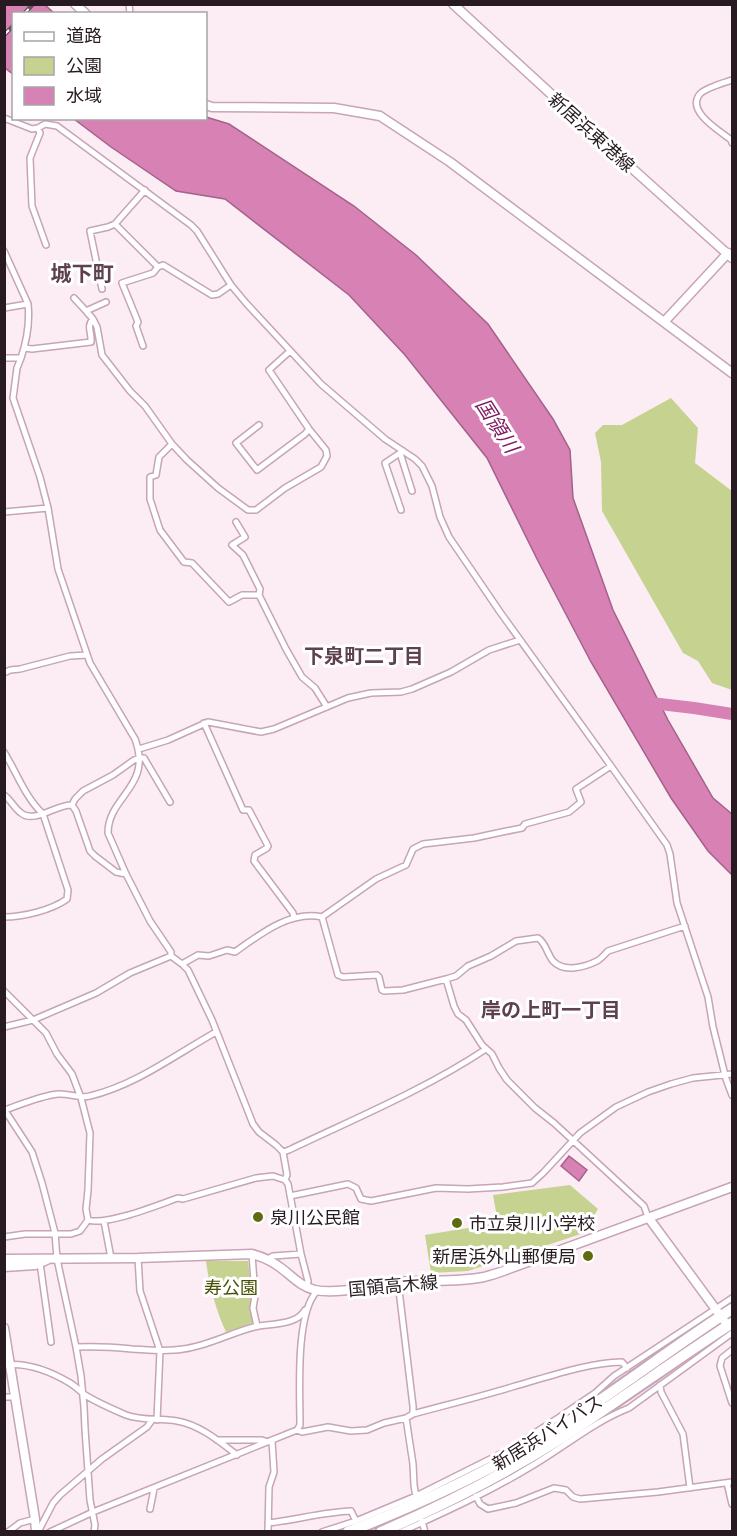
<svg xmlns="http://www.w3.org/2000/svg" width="737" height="1536" font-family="Lato,'Noto Sans JP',sans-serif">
<rect width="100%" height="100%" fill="#fcedf5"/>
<path fill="#c5d290" d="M671,398L698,428L695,463L732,491V690L712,683L698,661L683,653L602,511L601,462L595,433L603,425H622Z
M570,1185L598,1209L588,1226L590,1231L468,1271L431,1273L425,1235L498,1223L493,1195Z
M206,1261H248L252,1296L251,1308L254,1319L252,1323L226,1332C216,1310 209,1285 206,1261Z"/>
<path fill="#d881b5" stroke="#a36289" stroke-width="1.5" d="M5,4L45,5L54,13L14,14L13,74L5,68Z
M206,117L229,124L354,206L416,255L488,324L553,419L570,450L573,498L613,610L668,720L713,798L732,814V875L708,851L671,798L591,662L537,559L487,458L405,355L349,295L225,199L176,191L111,147L74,119L206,118Z
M569,1156L587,1170L579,1181L561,1166Z"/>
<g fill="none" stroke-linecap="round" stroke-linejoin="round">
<path stroke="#d881b5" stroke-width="12" d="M643,702L694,708L732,714"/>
<g stroke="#c7a4b7" stroke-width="8">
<path id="street" d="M129,4L130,14
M732,80C724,83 704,88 699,95C687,112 720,131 731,140L732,143
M4,118L32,129L38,128L45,124L57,126L191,225L197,231L231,285L246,303L321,384L385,439L415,459L422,466L432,486L440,517L449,537L500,612L611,766L667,845L670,854L677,903L708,997L713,1027L726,1079L732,1095
M38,128L40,133L30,158L32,206L46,245
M115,224L158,267L153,273L122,283L138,322L136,326L143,346
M4,251L28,304C30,323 27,340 21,358H4
M158,267L163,265L212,295L218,294L231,285
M102,289L90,231L108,227L115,224L145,190
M74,298L86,311L106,302
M4,308L28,304
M86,311L93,319L97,327L102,355L130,391L145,406L172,444L187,460L218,488L248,510H256L285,488L321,467L327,456L326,450L309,429L269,370L290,351
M25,348L32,349L91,342C92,333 86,326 93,319
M21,358L17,368L13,398L40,477L48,508L58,569L90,663L135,739C153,787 108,796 108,833L126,874L150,921L171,952V956L182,964L188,970L212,1020L253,1124L259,1132L276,1145L283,1152L287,1175L285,1180L288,1184L301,1254
M259,425L236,443L257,470L305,434L309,429
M172,444L159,457L156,475L150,477V499L160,530L184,562L192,563L229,602L242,595H259L286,649L302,677L315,688L327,707
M400,453L412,491
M401,510L385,463L403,451
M4,512L48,508
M236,522L245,537L232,545L243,555L260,589L259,595
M4,673L10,670L20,669L70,656L87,655
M204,723L243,810H249L268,846L267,848L255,855L254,861L293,913L294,918
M139,749L168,740L208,722L261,732L274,729L348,698L371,693L401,692L412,689L451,672L489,650L520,640
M4,752C17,773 25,797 43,814L68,890L67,899C52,910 23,917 4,917
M4,795C11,800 14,808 21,813C34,824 57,804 72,805L75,799L83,791L113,775L134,760L139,758H144L170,802
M72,805L76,811L90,851L95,856L116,872L126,874
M322,917L338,975L343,977L377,975L379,977L382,990L384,991L403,990L446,979L456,976L468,966L491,956L516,941L538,938C546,943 547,954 553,961C564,973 585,967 597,961C601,959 605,954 608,951L685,926
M182,964L198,955L209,956L227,950L235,952C259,935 290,910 322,917L376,879L406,865L413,849L423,844L474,838L502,832L522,828L525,824L569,812L581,802L576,789L611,766
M446,979L454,1006L458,1014L466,1020L482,1045L492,1054L499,1068L507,1080L535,1108L554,1123L631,1194L644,1206L648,1217
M4,991L46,1033L57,1054L72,1074L81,1098L90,1133L88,1190L86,1209L88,1220
M4,1027L33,1020L96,993L130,973L171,956
M4,1109L32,1152L42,1183L55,1233L57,1259L76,1347L81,1376L84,1407L85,1429L90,1500L95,1525L94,1532
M5,1110C22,1104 40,1096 58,1094C69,1093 79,1099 90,1096C136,1085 175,1055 216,1032
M283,1152L289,1150C356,1118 424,1090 486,1049
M290,1196L348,1184L356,1188L361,1199L371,1201L436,1188L468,1189L503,1187L532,1183L543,1173L580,1133L616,1107L648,1092L671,1084L693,1078L732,1074
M104,1221L111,1258
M4,1237L25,1234H71L80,1231L88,1220C106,1226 158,1205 178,1198L183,1199L256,1178L273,1176L285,1180
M252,1254L255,1296L253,1308L257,1326
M138,1258L140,1291L160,1351L157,1420
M268,1259L273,1256L301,1254L308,1281L307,1287
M40,1263L51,1342
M398,1282L413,1406V1414L406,1418L413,1464L414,1485L416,1497
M76,1347C95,1346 113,1347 132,1349C149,1350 166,1352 183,1349C208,1346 230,1333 254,1327C271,1323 296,1326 305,1310
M732,1350L722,1358L720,1366L732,1403
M4,1365C28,1362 50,1371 70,1383C75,1386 80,1391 85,1395C98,1403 112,1409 126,1415C142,1421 160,1418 177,1421C200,1425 219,1441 237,1455
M660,1385L661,1392L683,1434L690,1488
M4,1397H15
M413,1414C446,1405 479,1397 512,1387C548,1377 585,1363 622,1362L627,1368
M297,1430L302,1432L328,1427L351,1431L367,1430L384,1423L406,1418
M217,1440H262L268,1442
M727,1483L732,1504
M476,1496L480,1504L488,1509L516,1503L554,1488L566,1490L573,1497L580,1499L658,1492L732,1482
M150,1509L154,1489
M422,1521L425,1532
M268,1523C296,1520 323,1512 351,1511L356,1521
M8,1532L20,1523L35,1519
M38,1532L53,1503L60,1495L102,1459L147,1427L152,1420
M50,1532L93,1512L297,1430L300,1425C300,1393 295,1314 317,1291
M268,1532L269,1487L274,1472L272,1441
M322,1532L356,1521L416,1496L508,1450L558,1418L595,1393L614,1376L732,1298
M401,1532C445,1512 489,1492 530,1467C563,1448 593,1422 629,1408L732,1333"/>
</g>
<g stroke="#c7a4b7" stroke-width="11">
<path id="secondary" d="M75,4L86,14
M453,4L625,162L732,258
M206,105L212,107L334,108L380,116L450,162L732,373
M664,322L728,253
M648,1217L728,1326
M4,1259L138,1258L252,1254C263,1257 272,1261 281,1268C293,1277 300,1286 315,1290C338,1295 373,1285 397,1282C426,1279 456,1283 484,1277C491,1275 499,1273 506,1270L732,1187
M4,1267L35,1265L49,1259
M4,1328L35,1519L36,1532"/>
</g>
<g stroke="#c7a4b7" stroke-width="14">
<path id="highway" d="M348,1532C422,1503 494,1470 560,1427C619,1389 674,1346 732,1309
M381,1532C444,1505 505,1474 563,1437C620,1400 675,1360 732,1323"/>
</g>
<use href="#street" stroke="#fff" stroke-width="5"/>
<use href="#secondary" stroke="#fff" stroke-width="8"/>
<use href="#highway" stroke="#fff" stroke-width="10"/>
<g stroke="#62545c" stroke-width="4.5">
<path id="rail" d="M24,14L33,4
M4,35L14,25"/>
</g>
<use href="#rail" stroke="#fff" stroke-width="2" stroke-dasharray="7" stroke-linecap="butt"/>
</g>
<g fill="#5f6a11" stroke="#fff" stroke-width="2">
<circle cx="258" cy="1217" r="6"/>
<circle cx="457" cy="1223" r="6"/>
<circle cx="588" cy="1256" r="6"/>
</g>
<g text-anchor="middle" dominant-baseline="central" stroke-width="6" stroke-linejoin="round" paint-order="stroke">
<g font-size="18" fill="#271a21" stroke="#fff">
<text transform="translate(592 132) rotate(42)">新居浜東港線</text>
<text transform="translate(393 1285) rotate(-5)">国領高木線</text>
<text transform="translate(547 1432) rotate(-32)">新居浜バイパス</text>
</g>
<g font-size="18" fill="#271a21" stroke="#fff" text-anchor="start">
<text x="270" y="1217">泉川公民館</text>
<text x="469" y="1223">市立泉川小学校</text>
<text x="576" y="1256" text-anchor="end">新居浜外山郵便局</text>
</g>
<g font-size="18" fill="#485105" stroke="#fff">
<text x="231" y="1287">寿公園</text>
</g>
<g font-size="20" font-style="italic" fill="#811a61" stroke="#fff">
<text transform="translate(498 425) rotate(57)">国領川</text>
</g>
<g font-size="20" font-weight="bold" fill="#5e4051" stroke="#fff">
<text x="364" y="655">下泉町二丁目</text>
<text x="551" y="1009">岸の上町一丁目</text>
</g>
<g font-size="21" font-weight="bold" fill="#5e4051" stroke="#fff">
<text x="82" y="272">城下町</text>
</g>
</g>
<rect width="737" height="1536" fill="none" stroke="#271a21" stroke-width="12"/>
<rect x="12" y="12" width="195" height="108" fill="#ffffff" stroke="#a9a3a6" stroke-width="1.5"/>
<rect x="24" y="32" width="30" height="9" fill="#ffffff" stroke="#a9a3a6" stroke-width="1.5"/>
<text x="66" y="42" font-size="18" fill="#271a21">道路</text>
<rect x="24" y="57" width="30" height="18" fill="#c5d290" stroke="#a9a3a6" stroke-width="1.5"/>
<text x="66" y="72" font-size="18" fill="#271a21">公園</text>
<rect x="24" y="87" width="30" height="18" fill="#d881b5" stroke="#a9a3a6" stroke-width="1.5"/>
<text x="66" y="102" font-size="18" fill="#271a21">水域</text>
</svg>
